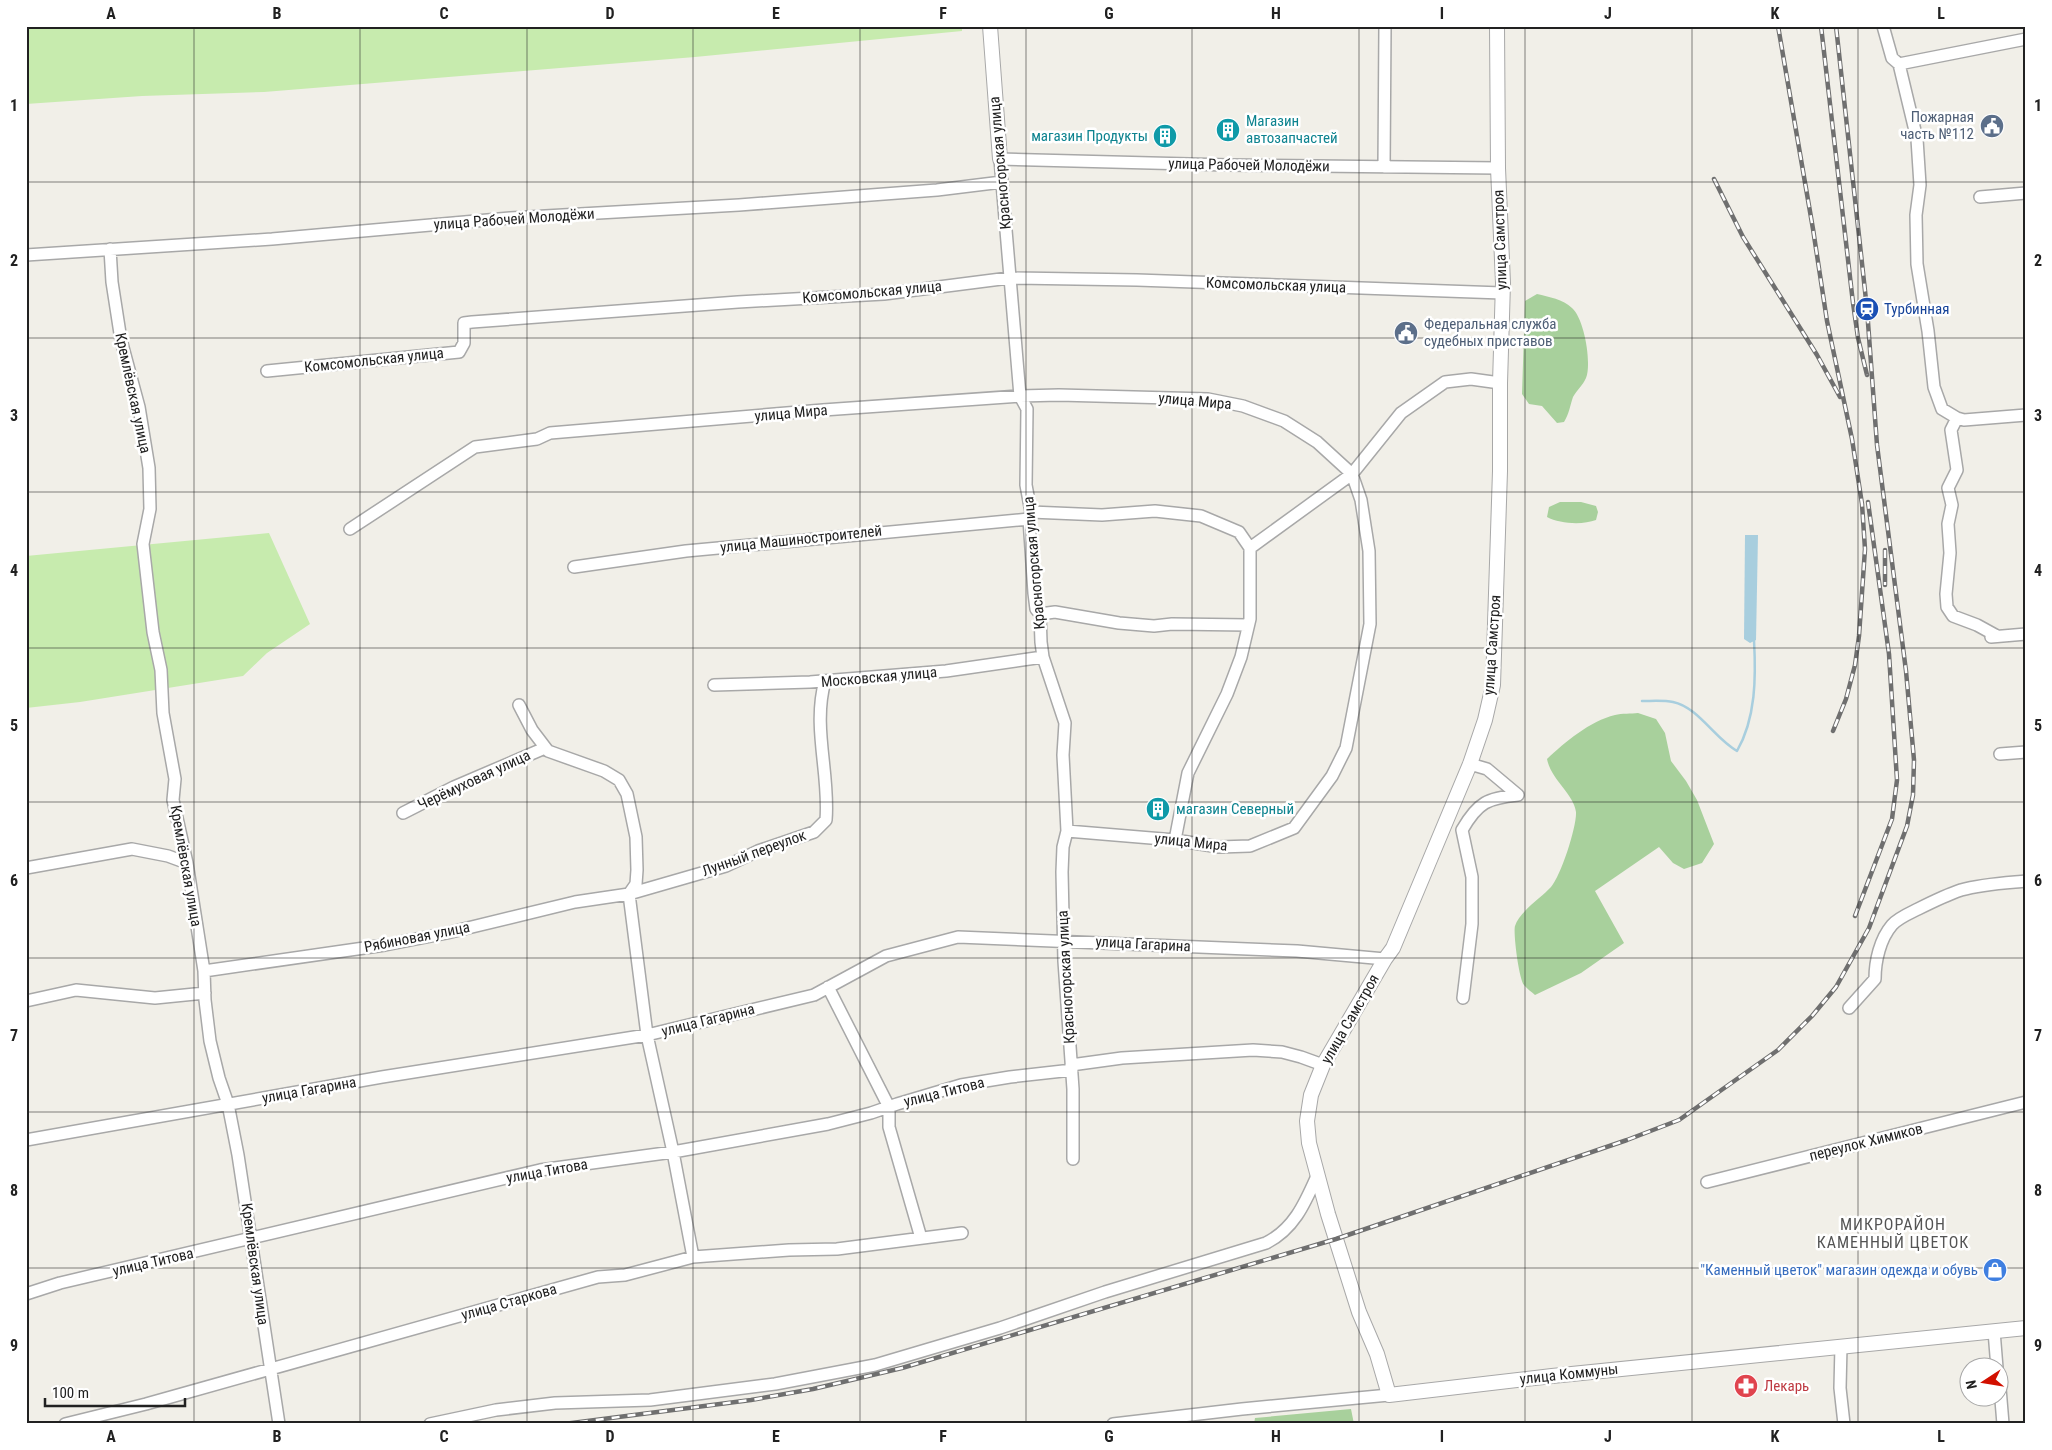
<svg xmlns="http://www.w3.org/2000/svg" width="2052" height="1450" font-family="'Roboto Condensed',sans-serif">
<rect width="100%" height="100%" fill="#f1efe8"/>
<path fill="#c7ebae" d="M26,26H962V31L695,57L264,92L142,96L26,104Z
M269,533L310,624L267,653L243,676L80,702L26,708V556Z"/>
<path fill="#a8d09c" d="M1537,294C1549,297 1563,299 1572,308C1584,318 1592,363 1586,378C1583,385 1577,390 1573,397C1570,406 1569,414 1564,422L1557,423L1542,406L1529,404L1522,394L1525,301Z
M1560,502H1581L1596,506L1598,512L1596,520C1583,525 1560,524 1547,517L1549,507Z
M1638,713L1656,719L1665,733L1671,761L1686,781L1697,800L1714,844L1702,863L1684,869L1673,863L1659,847L1595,891L1624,943L1581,973L1535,995C1532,992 1527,989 1524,985C1519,979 1513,933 1515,926C1519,912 1542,897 1551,887C1561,876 1577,826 1576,812C1574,794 1551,780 1547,759C1565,742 1590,721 1615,715C1622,713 1631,714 1638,713Z
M1351,1409L1354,1424H1254L1255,1418Z
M1167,1420L1233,1422V1424H1150Z"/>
<path fill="#a8cede" d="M1745,535H1758L1756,640L1750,643L1744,639Z"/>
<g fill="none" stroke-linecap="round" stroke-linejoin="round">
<path stroke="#a8cede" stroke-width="2.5" d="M1642,701C1652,701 1664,700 1673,702C1698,707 1715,739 1737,751C1756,718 1756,677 1754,640"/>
<g stroke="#a8a8a8" stroke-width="14">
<path id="minor" d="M1883,26L1892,58L1899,64L1917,139L1920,185L1916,215L1917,264L1928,331L1934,387L1942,409L1957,418L1964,420L2026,415
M1899,64L2026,39
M1384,167L1385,26
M1980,197L2026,193
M110,249L112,282L121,340L139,407L149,468L150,509L143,544L153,632L161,670L163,713L175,779L173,800L187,863L204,971L205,1000L210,1041L219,1078L228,1104L238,1155L279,1424
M26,255L272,239L510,218L739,205L937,190L1002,182
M267,371L459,352L464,343V323L472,322L738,302L884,294L1009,278L1137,280L1502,293
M1957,418L1951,430L1957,470L1948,488L1952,505L1948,524L1950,553L1946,594L1947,607L1953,616L1977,625L1997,636
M1031,512L1102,515L1155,511L1201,516L1239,532L1250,548V619L1241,657L1227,694L1188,773L1175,840
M350,529L475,447L537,439L550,433L823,410L1020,396L1059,395L1208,399L1243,406L1284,421L1317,442L1352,474L1361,500L1369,551L1370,624L1346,748L1332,776L1294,828L1250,846L1219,847L1175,840L1067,831
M1250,548L1352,474L1401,413L1445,382L1471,379L1500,383
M574,567L686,551L1029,519
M1040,614L1055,612L1119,623L1154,626L1172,624L1248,625
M1991,637L2026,634
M714,685L810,682L946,671L1043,657
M519,705L532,730L548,751L604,771L619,780L627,794L636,837L637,870L636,884L629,894L647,1035L673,1152L693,1257
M2000,754L2026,752
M1470,764L1487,769L1518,795
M403,813L454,787L545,748
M26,868L132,849L168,856L187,863
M204,971L385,945L447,933L575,902L629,894L726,866L758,851L814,832L826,820C830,774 812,727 825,681
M828,987L889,1107V1127L921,1238
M1463,998L1472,924V877L1462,830C1478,802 1488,798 1518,795
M26,1001L76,990L155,998L205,993
M1849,1008L1875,979C1875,961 1880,939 1892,925C1898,918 1910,913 1918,909C1932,902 1946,895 1961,890C1982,884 2004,883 2026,881
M1071,1065L1122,1058L1253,1050L1282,1052L1301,1057L1323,1065
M26,1140L382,1077L647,1035L814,995L886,956L958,937L1297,951L1385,959
M1073,1159V1089L1064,961L1062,872L1063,847L1067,831L1063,755L1065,723L1043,657L1041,642L1040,614L1036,609L1034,593L1029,519L1031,512L1026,485L1027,409L1020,396L1000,159L1228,165L1498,168
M1707,1182L2026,1102
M26,1294L60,1283L540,1170L673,1152L828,1124L871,1113L897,1104L961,1085L1010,1077L1072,1070
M1994,1331L1997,1368
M1841,1346L1840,1388L1844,1424
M2000,1388L2003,1424
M65,1424L146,1404L598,1277L625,1275L693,1257L789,1250L837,1249L962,1233
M430,1424L496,1410L555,1403L650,1400L775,1384L875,1365L1000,1328L1105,1292L1266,1243C1294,1229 1305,1203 1317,1176
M1113,1424L1242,1409L1389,1395"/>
</g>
<g stroke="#a8a8a8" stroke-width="16">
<path id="tertiary" d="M990,26L1000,159
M1497,26L1498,168L1503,283L1500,383V471L1493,685L1485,720L1470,764L1393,948L1385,959L1323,1065L1311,1095L1307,1121L1309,1143L1328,1214L1359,1312L1377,1354L1389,1395L1552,1376L2026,1328"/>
</g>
<use href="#minor" stroke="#fff" stroke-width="11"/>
<use href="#tertiary" stroke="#fff" stroke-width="14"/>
<g stroke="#6f6f6f" stroke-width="4.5">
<path id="rail" d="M1778,26L1813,229L1827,321L1852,439L1862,504L1865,549L1859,636L1855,665L1846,699L1833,731
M1821,26L1853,303L1858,338L1867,375
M1714,179L1743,237L1817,355L1840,397
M1885,550V585
M1855,916L1892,819L1897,780L1889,654L1868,502
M564,1424L751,1400L813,1389L902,1368L1336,1239L1627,1140L1679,1120L1778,1050L1812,1016L1836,987L1869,928L1907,826L1913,795L1914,760L1906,671L1877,445L1867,309L1836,26"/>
</g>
<use href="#rail" stroke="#fff" stroke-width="2.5" stroke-dasharray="8" stroke-linecap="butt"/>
</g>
<path fill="none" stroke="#212121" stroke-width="1" stroke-opacity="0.55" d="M194,26V1424M360,26V1424M527,26V1424M693,26V1424M860,26V1424M1026,26V1424M1192,26V1424M1359,26V1424M1525,26V1424M1692,26V1424M1858,26V1424M26,182H2026M26,338H2026M26,492H2026M26,648H2026M26,802H2026M26,958H2026M26,1112H2026M26,1268H2026"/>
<defs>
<g id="civic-disc" transform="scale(1.25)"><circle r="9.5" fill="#5c6f8a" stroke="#fff"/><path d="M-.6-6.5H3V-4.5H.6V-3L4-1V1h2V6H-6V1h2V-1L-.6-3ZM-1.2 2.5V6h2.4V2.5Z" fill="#fff"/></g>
<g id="building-disc" transform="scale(1.25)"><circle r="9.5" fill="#0f9aa8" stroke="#fff"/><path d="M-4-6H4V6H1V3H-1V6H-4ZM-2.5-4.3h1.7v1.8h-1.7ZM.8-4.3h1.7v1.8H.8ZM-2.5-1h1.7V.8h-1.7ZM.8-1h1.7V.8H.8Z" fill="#fff"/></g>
<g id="station-disc" transform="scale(1.25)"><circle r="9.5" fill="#1a4fb4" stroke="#fff"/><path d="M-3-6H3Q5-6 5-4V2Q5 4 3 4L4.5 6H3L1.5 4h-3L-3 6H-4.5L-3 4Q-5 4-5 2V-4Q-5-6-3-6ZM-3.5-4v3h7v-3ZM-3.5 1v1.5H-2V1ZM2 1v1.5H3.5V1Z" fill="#fff"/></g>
<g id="shop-disc" transform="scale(1.25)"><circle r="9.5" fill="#3f7fe0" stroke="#fff"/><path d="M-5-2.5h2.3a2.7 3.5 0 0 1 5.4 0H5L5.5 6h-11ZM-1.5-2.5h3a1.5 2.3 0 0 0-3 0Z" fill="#fff"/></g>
<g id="pharmacy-disc" transform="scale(1.25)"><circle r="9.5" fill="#e0444e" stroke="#fff"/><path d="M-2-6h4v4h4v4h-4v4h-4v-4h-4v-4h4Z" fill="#fff"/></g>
</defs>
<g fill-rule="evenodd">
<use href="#civic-disc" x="1992" y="126"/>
<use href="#building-disc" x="1228" y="130"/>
<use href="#building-disc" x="1165" y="136"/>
<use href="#station-disc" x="1867" y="309"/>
<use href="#civic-disc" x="1406" y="333"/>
<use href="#building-disc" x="1158" y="809"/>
<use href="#shop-disc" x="1995" y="1270"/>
<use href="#pharmacy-disc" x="1746" y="1386"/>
</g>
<g text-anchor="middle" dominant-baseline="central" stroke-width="5" stroke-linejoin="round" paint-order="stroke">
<g font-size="15" fill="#4e5e75" stroke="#fff" text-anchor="end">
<text x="1974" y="117">Пожарная<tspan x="1974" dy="17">часть №112</tspan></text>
<text x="1424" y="324" text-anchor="start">Федеральная служба<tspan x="1424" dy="17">судебных приставов</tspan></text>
</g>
<g font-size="15" fill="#0d838f" stroke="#fff" text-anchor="start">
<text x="1246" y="121">Магазин<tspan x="1246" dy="17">автозапчастей</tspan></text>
<text x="1148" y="136" text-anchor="end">магазин Продукты</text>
<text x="1176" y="809">магазин Северный</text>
</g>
<g font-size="15" fill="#212121" stroke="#fff">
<text transform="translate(1000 163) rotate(-95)">Красногорская улица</text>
<text transform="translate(1249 165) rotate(1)">улица Рабочей Молодёжи</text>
<text transform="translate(514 219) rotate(-4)">улица Рабочей Молодёжи</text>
<text transform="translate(1500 240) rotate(-92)">улица Самстроя</text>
<text transform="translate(1276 285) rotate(2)">Комсомольская улица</text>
<text transform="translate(872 292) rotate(-5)">Комсомольская улица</text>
<text transform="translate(374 360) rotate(-6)">Комсомольская улица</text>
<text transform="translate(133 393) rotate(78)">Кремлёвская улица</text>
<text transform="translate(1195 401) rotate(5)">улица Мира</text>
<text transform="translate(791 413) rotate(-5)">улица Мира</text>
<text transform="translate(801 539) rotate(-6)">улица Машиностроителей</text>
<text transform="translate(1034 563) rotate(-95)">Красногорская улица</text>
<text transform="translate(1492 645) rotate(-86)">улица Самстроя</text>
<text transform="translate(879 677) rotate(-5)">Московская улица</text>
<text transform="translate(474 780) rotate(-25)">Черёмуховая улица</text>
<text transform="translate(1191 842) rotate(6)">улица Мира</text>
<text transform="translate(754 853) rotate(-20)">Лунный переулок</text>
<text transform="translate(186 866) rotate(80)">Кремлёвская улица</text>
<text transform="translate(417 937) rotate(-11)">Рябиновая улица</text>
<text transform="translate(1143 944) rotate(3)">улица Гагарина</text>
<text transform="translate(1066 977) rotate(-93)">Красногорская улица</text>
<text transform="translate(1350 1019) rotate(-60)">улица Самстроя</text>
<text transform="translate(708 1020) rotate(-14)">улица Гагарина</text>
<text transform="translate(309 1090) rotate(-10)">улица Гагарина</text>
<text transform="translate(944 1092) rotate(-14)">улица Титова</text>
<text transform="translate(1866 1142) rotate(-14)">переулок Химиков</text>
<text transform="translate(547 1171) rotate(-10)">улица Титова</text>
<text transform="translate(153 1262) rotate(-13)">улица Титова</text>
<text transform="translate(255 1264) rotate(82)">Кремлёвская улица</text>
<text transform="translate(509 1302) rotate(-16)">улица Старкова</text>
<text transform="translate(1569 1374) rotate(-6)">улица Коммуны</text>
</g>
<g font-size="15" fill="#164399" stroke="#fff" text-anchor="start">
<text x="1884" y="309">Турбинная</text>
</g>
<g font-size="15" fill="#366cbe" stroke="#fff" text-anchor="end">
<text x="1978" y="1270">"Каменный цветок" магазин одежда и обувь</text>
</g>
<g font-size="15" fill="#be3a42" stroke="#fff" text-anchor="start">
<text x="1764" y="1386">Лекарь</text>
</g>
<g font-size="16" letter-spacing="1" fill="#545454" stroke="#fff">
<text x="1893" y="1224">МИКРОРАЙОН<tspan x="1893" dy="18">КАМЕННЫЙ ЦВЕТОК</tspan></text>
</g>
</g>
<rect width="2052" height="1450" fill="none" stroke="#ffffff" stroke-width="55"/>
<g transform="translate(1984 1382) rotate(258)"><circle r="24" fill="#ffffff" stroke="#a6a6a6"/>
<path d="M0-4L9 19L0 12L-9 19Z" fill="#d21000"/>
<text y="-8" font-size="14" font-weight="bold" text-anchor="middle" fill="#212121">N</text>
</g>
<path d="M45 1398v8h140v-8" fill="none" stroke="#212121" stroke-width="2.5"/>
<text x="52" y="1398" font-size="15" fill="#212121" stroke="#ffffff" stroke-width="4" paint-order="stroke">100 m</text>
<rect x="28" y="28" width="1996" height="1394" fill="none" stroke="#212121" stroke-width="2"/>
<g font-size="16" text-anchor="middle" font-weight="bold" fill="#212121">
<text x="111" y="19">A</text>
<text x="277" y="19">B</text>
<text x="444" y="19">C</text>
<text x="610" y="19">D</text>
<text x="776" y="19">E</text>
<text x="943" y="19">F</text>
<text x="1109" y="19">G</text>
<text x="1276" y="19">H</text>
<text x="1442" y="19">I</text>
<text x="1608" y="19">J</text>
<text x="1775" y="19">K</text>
<text x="1941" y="19">L</text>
<text x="14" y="111">1</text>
<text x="2038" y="111">1</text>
<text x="14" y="266">2</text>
<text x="2038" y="266">2</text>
<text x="14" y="421">3</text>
<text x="2038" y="421">3</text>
<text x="14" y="576">4</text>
<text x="2038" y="576">4</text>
<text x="14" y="731">5</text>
<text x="2038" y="731">5</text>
<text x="14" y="886">6</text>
<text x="2038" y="886">6</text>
<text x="14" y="1041">7</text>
<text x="2038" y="1041">7</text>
<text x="14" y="1196">8</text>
<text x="2038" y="1196">8</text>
<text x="14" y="1351">9</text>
<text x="2038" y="1351">9</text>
<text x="111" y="1442">A</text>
<text x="277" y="1442">B</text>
<text x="444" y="1442">C</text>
<text x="610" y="1442">D</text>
<text x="776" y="1442">E</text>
<text x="943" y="1442">F</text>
<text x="1109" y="1442">G</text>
<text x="1276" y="1442">H</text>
<text x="1442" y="1442">I</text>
<text x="1608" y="1442">J</text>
<text x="1775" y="1442">K</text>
<text x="1941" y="1442">L</text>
</g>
</svg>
